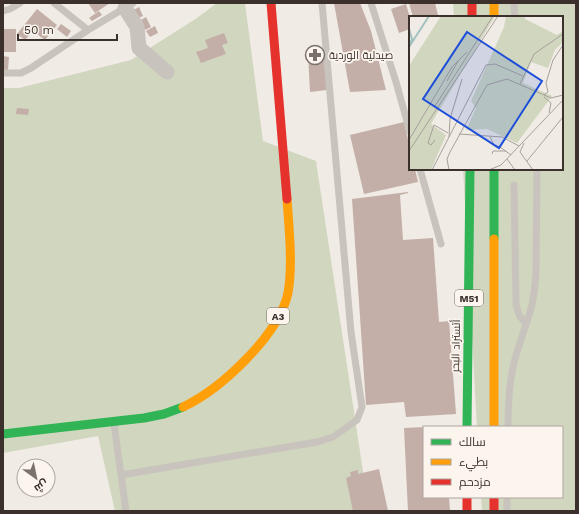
<svg xmlns="http://www.w3.org/2000/svg" width="579" height="514" font-family="'Work Sans',Cairo,sans-serif">
<rect width="100%" height="100%" fill="#f0ebe5"/>
<path fill="#d1d6bf" d="M217,3H245L263,141L316,161L369,511H115L98,436L3,453V88H19L131,60L197,18Z
M453,3H576V511H482L481,497H562V427H477L463,169H562V17H454Z"/>
<path fill="#c3afa7" d="M88,3H110L95,13Z
M334,3H360L371,31L386,90L350,92Z
M409,3H435L438,15L431,17H413Z
M406,4L410,18V29L399,33L391,9Z
M139,7L143,16L138,18L134,10Z
M37,9L57,25L45,40L33,31L25,40L17,34Z
M99,11L102,15L92,21L89,18Z
M146,17L151,27L145,30L141,20Z
M61,24L71,31L67,37L57,29Z
M155,26L158,33L150,37L146,31Z
M3,29H16V52H3Z
M224,33L228,43L222,45L226,54L201,63L196,52L208,48L205,40Z
M324,52L327,90L310,92L308,53Z
M3,56L9,57L8,70H3Z
M17,108L29,109L28,115L16,114Z
M404,122L410,148V169H415L418,182L364,194L350,135Z
M408,192V193L400,195L403,240L433,238L439,322L449,321L456,414L406,417L404,402L366,405L352,199Z
M424,427V497H449L450,511H408L404,428Z
M379,469L388,511H353L346,478L351,476L350,472L358,470V474Z"/>
<g fill="none" stroke-linecap="round" stroke-linejoin="round">
<path stroke="#c9c3be" stroke-width="7" d="M54,3L88,30
M371,3L396,82L410,132
M514,3L515,17
M3,11L10,9L20,3
M3,73H21L31,68L88,30L133,3
M420,169L441,244
M514,185L516,304L519,315L526,324
M114,424L126,511
M508,427C508,405 509,384 514,363C518,346 525,329 530,312C534,300 535,286 536,273L537,169
M121,475L317,442L333,437L357,420L362,407L351,332L322,3
M507,511V497"/>
<path stroke="#c9c3be" stroke-width="15" d="M125,8L137,27L139,48L167,72"/>
<path stroke="#30b455" stroke-width="9" d="M494,169V239
M467,427L470,169
M3,434L144,418L164,414L183,407"/>
<path stroke="#ff9f0a" stroke-width="9" d="M494,3V17
M494,239V427
M183,407C221,389 279,335 288,293C293,265 289,228 287,199"/>
<path stroke="#e5322d" stroke-width="9" d="M271,3L287,199
M472,3V17
M467,497V511
M494,497V511"/>
</g>
<defs>
<g id="pharmacy-ring" transform="scale(1)"><circle r="9.5" fill="#fbf5ee" stroke="#7a716c" stroke-width="1.5"/><path d="M-2-6h4v4h4v4h-4v4h-4v-4h-4v-4h4Z" fill="#7a716c"/></g>
</defs>
<g fill-rule="evenodd">
<use href="#pharmacy-ring" x="315" y="55"/>
</g>
<g text-anchor="middle" dominant-baseline="central" stroke-width="3.5" stroke-linejoin="round" paint-order="stroke">
<g fill="#fbf5ee" stroke="#756b66" stroke-width="1">
<rect x="455" y="290" width="28" height="16" rx="3"/>
<rect x="267" y="308" width="22" height="16" rx="3"/>
</g>
<g font-size="10" font-weight="bold" fill="#3b302b">
<text x="469" y="298">M51</text>
<text x="278" y="316">A3</text>
</g>
<g font-size="11" fill="#3b302b" stroke="#fbf5ee" text-anchor="start">
<text x="329" y="55">صيدلية الوردية</text>
</g>
<g font-size="11" fill="#3b302b" stroke="#fbf5ee">
<text transform="translate(456 346) rotate(-89)">أتستراد البحر</text>
</g>
</g>
<g transform="translate(409 16)">
<rect width="154" height="154" fill="#f0ebe5"/>
<path d="M32,0H86L22,108L37,119L22,154H0V50ZM97,0H116V3L148,19L154,15V26L146,34L139,52L122,46L114,67L143,80L108,127L78,113L57,114L67,92L62,85L95,11Z" fill="#d1d6bf"/>
<path fill="none" stroke="#a1c2c1" stroke-width="2" d="M0,13L3,23L0,31M0,31L20,0"/>
<path fill="none" stroke="#a8a09b" stroke-width="1" d="M38,65L49,45M111,68L125,38L154,18M135,79L139,76L137,67L144,44L154,29M135,81L142,87L140,97M26,90L84,0M50,118L93,121L110,130M40,121L77,49L86,48L114,60M81,121L85,129L91,131L102,139M0,124L43,51L58,36M26,124L22,129L19,127L25,109L39,117M115,127L111,136L124,154M0,135L89,0M83,138L84,135H97M98,143L106,154M118,145L154,101M23,154L40,121L41,103L53,63M40,154L38,143L41,136L78,69L98,63L142,82L154,79M80,154L92,149L154,84"/>
<path fill="#1d4ed8" fill-opacity="0.15" stroke="#1d4ed8" stroke-width="2" d="M58,16L133,65L90,132L14,83Z"/>
<rect width="154" height="154" fill="none" stroke="#3b302b" stroke-width="2"/>
</g>
<rect width="579" height="514" fill="none" stroke="#3b302b" stroke-width="8"/>
<rect x="423" y="426" width="140" height="72" fill="#fbf5ee" stroke="#aea6a0"/>
<rect x="431" y="439" width="20" height="6" fill="#30b455" stroke="#aea6a0"/>
<text x="459" y="446" font-size="12" fill="#3b302b">سالك</text>
<rect x="431" y="459" width="20" height="6" fill="#ff9f0a" stroke="#aea6a0"/>
<text x="459" y="466" font-size="12" fill="#3b302b">بطيء</text>
<rect x="431" y="479" width="20" height="6" fill="#e5322d" stroke="#aea6a0"/>
<text x="459" y="486" font-size="12" fill="#3b302b">مزدحم</text>
<g transform="translate(36 478) rotate(147)"><circle r="19" fill="#fbf5ee" stroke="#aea6a0"/>
<path d="M0-3L7 15L0 10L-7 15Z" fill="#7a716c"/>
<text y="-6" font-size="11" font-weight="bold" text-anchor="middle" fill="#3b302b">ش</text>
</g>
<path d="M18 34v6h99v-6" fill="none" stroke="#3b302b" stroke-width="2"/>
<text x="24" y="34" font-size="12" fill="#3b302b" stroke="#fbf5ee" stroke-width="3" paint-order="stroke">50 m</text>
</svg>
